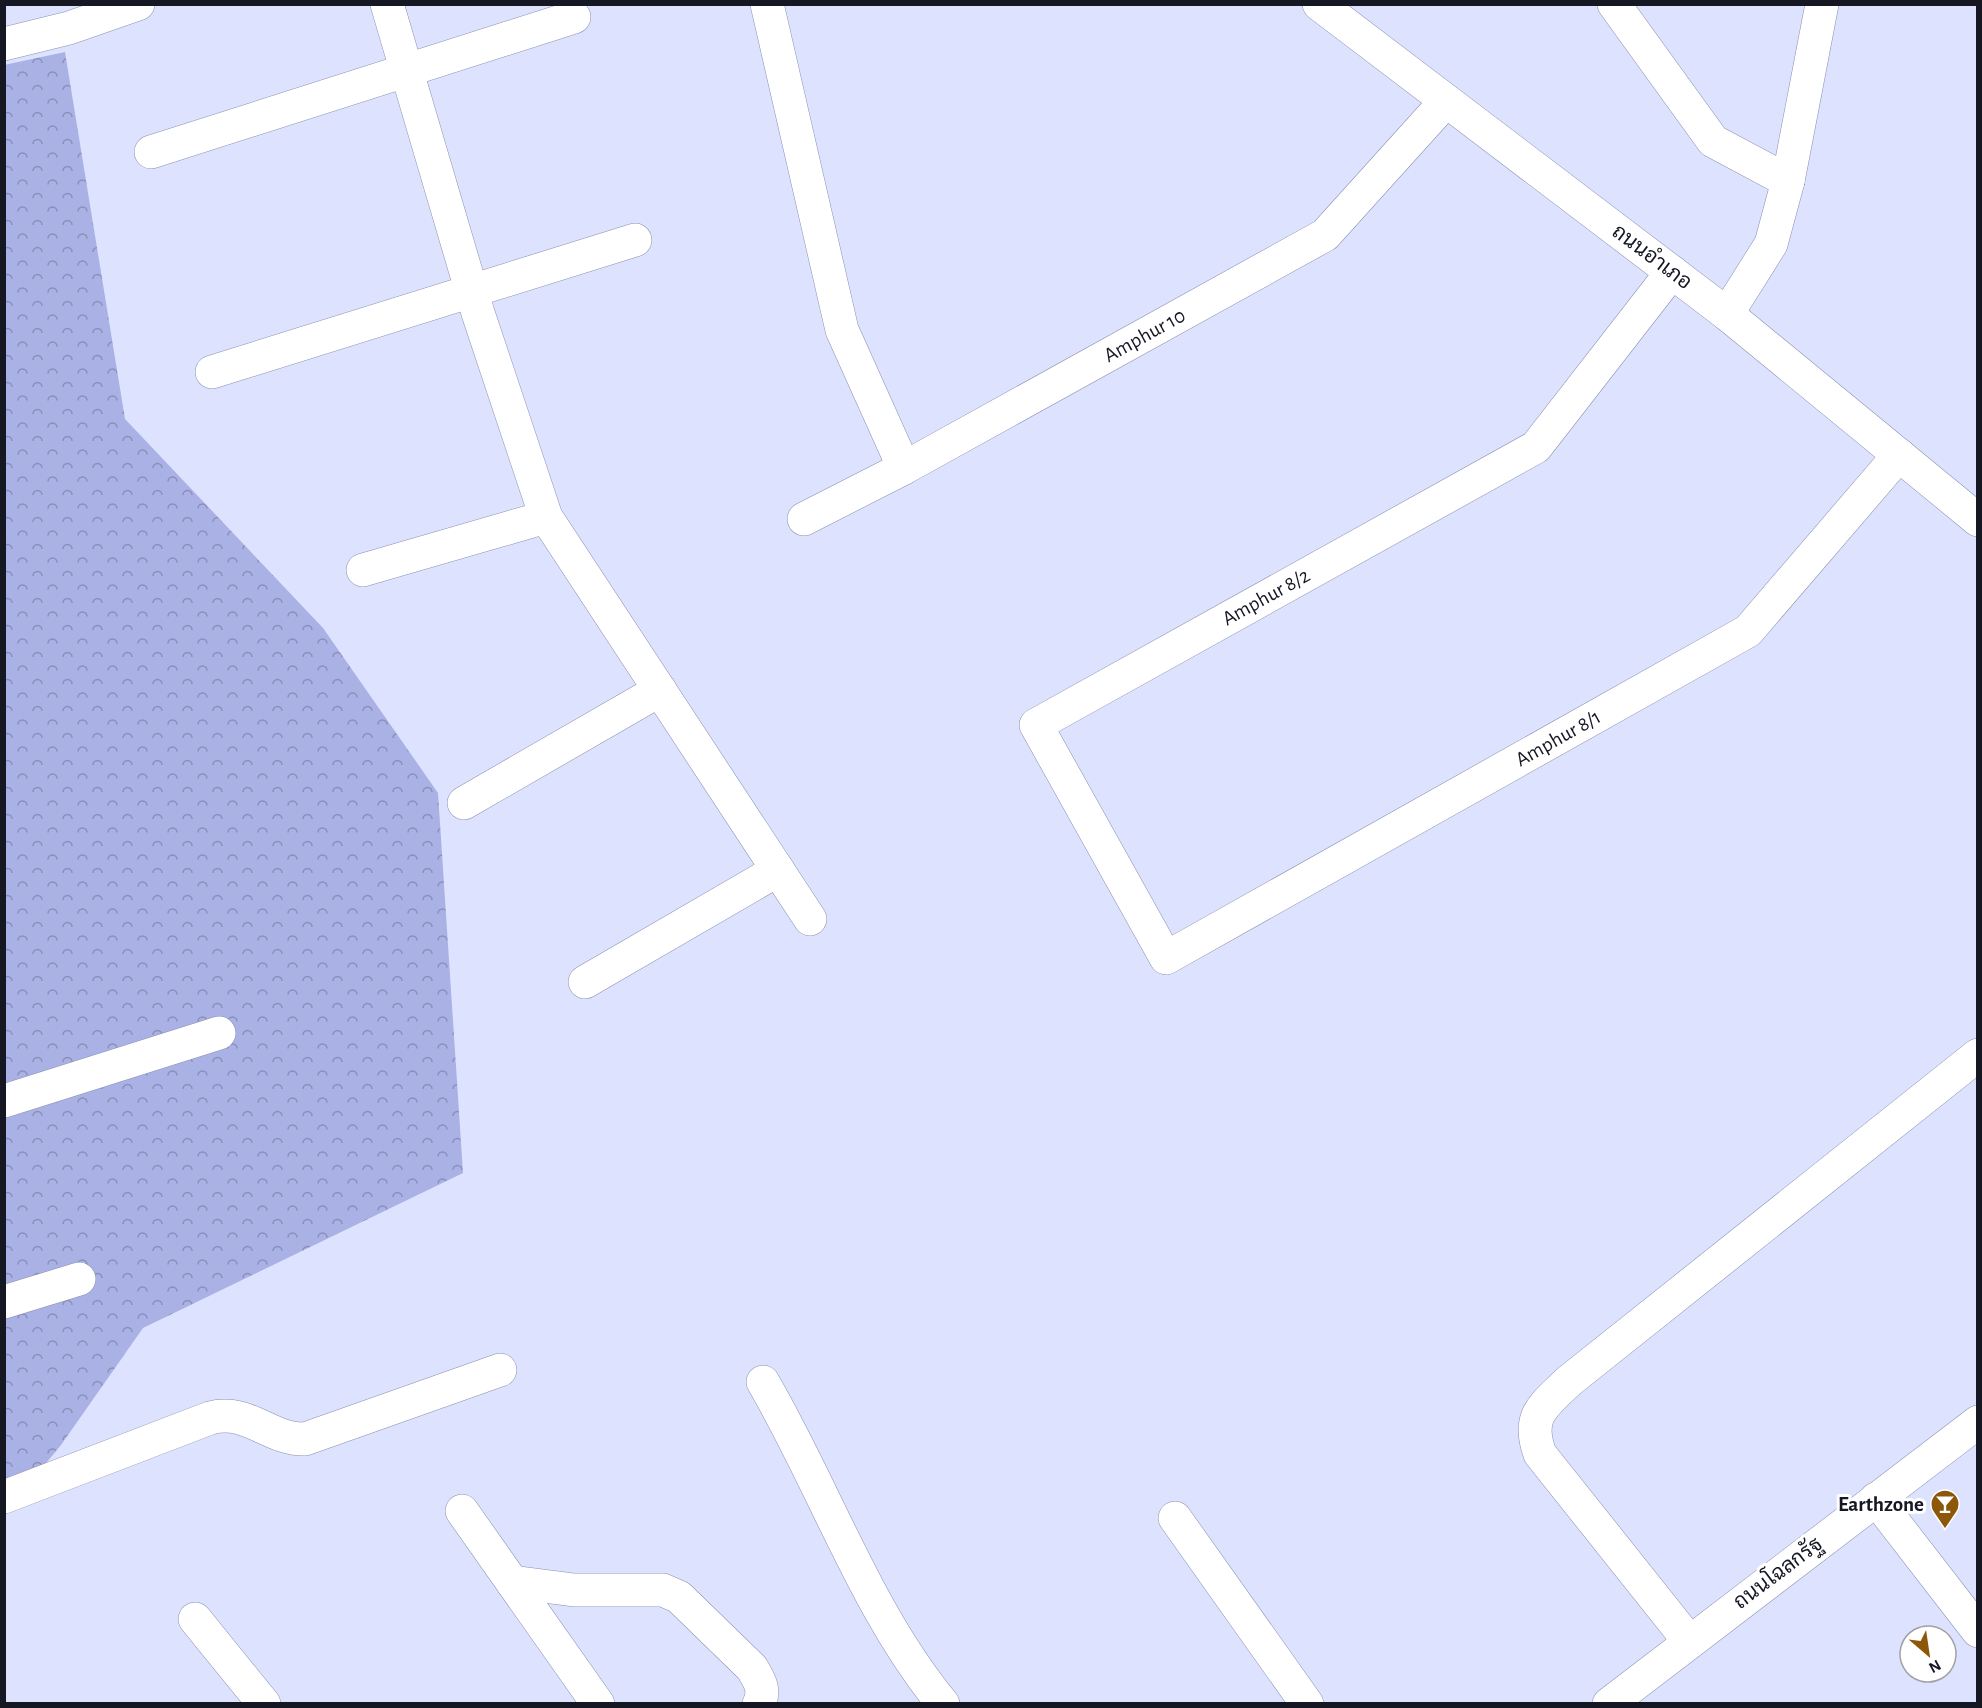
<svg xmlns="http://www.w3.org/2000/svg" width="1982" height="1708" font-family="'Alegreya Sans',Sarabun,sans-serif">
<defs>
<pattern id="forest-crowns" width="20" height="18" patternUnits="userSpaceOnUse" patternTransform="scale(1.5)"><rect width="20" height="18" fill="#a9b1e5"/><path d="M2 6a3 3 0 1 1 6 0M12 15a3 3 0 1 1 6 0" fill="none" stroke="#888fb9"/></pattern>
</defs>
<rect width="100%" height="100%" fill="#dde2fe"/>
<path fill="url(#forest-crowns)" d="M65,52L125,419L323,628L438,793L463,1173L143,1328L61,1445L5,1513L4,65Z"/>
<g fill="none" stroke-linecap="round" stroke-linejoin="round">
<g stroke="#8a90b0" stroke-width="34">
<g id="minor">
<path d="M387,4L478,313L546,517L810,919"/>
<path d="M767,4L842,330L904,468"/>
<path d="M1319,4L1727,314L1978,520"/>
<path d="M1614,4L1713,141L1788,181"/>
<path d="M4,44L69,28L138,4"/>
<path d="M151,152L574,17"/>
<path id="s1" d="M1672,272L1536,447L1036,725L1166,958L1748,631L1899,455"/>
<path d="M1727,314L1771,244L1788,181L1822,4"/>
<path d="M212,372L635,240"/>
<path id="s2" d="M804,519L904,468L1325,235L1446,101"/>
<path d="M363,570L546,517"/>
<path d="M464,803L660,690"/>
<path d="M585,982L778,870"/>
<path d="M4,1101L219,1033"/>
<path d="M4,1302L79,1279"/>
<path d="M763,1382C825,1488 865,1609 943,1704"/>
<path d="M4,1497L210,1418C249,1408 269,1440 305,1439L500,1370"/>
<path d="M1876,1499L1978,1631"/>
<path d="M462,1511L598,1704"/>
<path d="M1175,1518L1307,1704"/>
<path d="M512,1582L574,1590H663L679,1597L752,1668C759,1680 766,1690 759,1704"/>
<path d="M195,1619L264,1704"/>
<path d="M1689,1641L1540,1454C1526,1416 1543,1406 1569,1381L1978,1055"/>
<path d="M1609,1704L1978,1422"/>
</g>
</g>
<use href="#minor" stroke="#fff" stroke-width="33"/>
</g>
<defs>
<g id="bar-pin" transform="scale(1.5)"><path d="M0 17L-7.5 6A9.5 9.5 0 1 1 7.5 6Z" fill="#8d5709" stroke="#fff"/><path d="M-6-5H6L.8 .8V4.5H3.5V6h-7V4.5H-.8V.8Z" fill="#fff"/></g>
</defs>
<g fill-rule="evenodd">
<use href="#bar-pin" x="1945" y="1504"/>
</g>
<g text-anchor="middle" dominant-baseline="central" stroke-width="6" stroke-linejoin="round" paint-order="stroke">
<g font-size="21" fill="#151723" stroke="#fff">
<text transform="translate(1652 257) rotate(37)">ถนนอำเภอ</text>
<text stroke="none"><textPath href="#s2" startOffset="387">Amphur 10</textPath></text>
<text transform="translate(1266 597) rotate(-29)">Amphur 8/2</text>
<text stroke="none"><textPath href="#s1" startOffset="1510">Amphur 8/1</textPath></text>
<text transform="translate(1778 1573) rotate(-37)">ถนนโฉลกรัฐ</text>
</g>
<g font-size="21" font-weight="bold" fill="#151723" stroke="#fff" text-anchor="end">
<text x="1924" y="1504">Earthzone</text>
</g>
</g>
<rect width="1982" height="1708" fill="none" stroke="#151723" stroke-width="12"/>
<g transform="translate(1928 1654) rotate(151)"><circle r="28" fill="#ffffff" stroke="#a1a2a7" stroke-width="1.5"/>
<path d="M0-4.5L10 22L0 15L-10 22Z" fill="#8d5709"/>
<text y="-9" font-size="16" font-weight="bold" text-anchor="middle" fill="#151723">N</text>
</g>
</svg>
